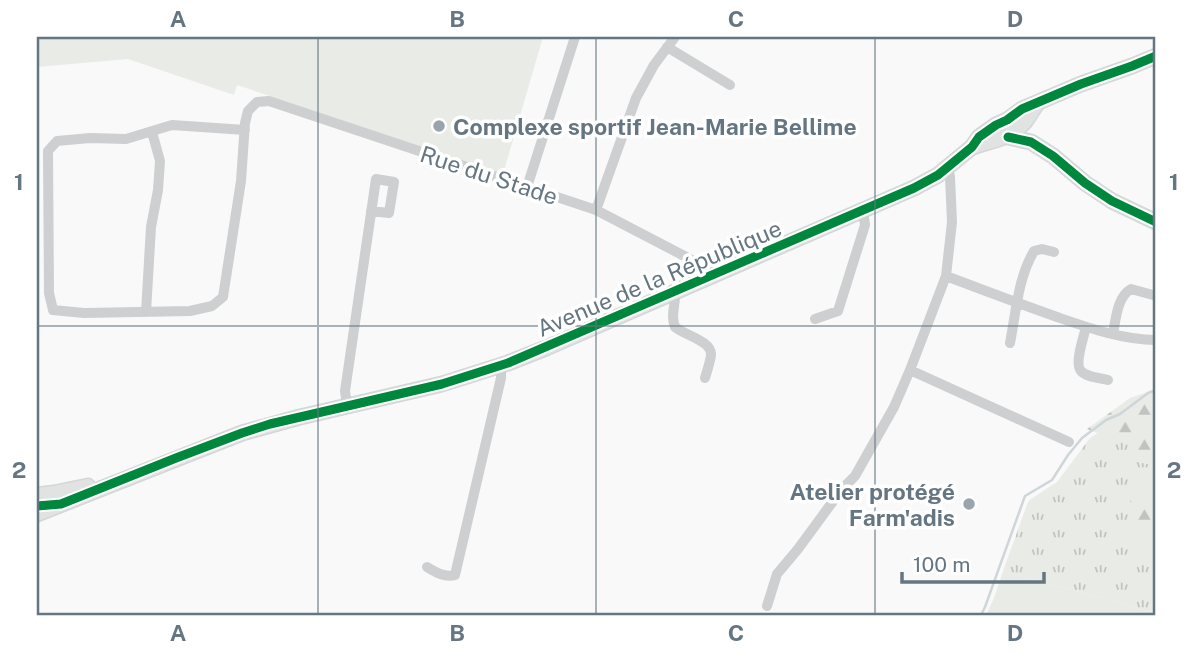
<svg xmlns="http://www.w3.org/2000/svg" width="1193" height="652" font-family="'Public Sans',sans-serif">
<defs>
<pattern id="grass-tufts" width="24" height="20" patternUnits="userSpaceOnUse" patternTransform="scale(1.75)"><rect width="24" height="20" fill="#e8ebe6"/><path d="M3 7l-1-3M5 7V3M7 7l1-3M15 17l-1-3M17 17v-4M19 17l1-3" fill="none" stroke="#c0c3c0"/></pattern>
<pattern id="forest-firs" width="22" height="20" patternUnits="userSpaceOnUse" patternTransform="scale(1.75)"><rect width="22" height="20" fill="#e8ebe6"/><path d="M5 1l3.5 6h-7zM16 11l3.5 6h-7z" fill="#c0c3c0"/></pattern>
</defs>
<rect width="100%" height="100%" fill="#f9f9f9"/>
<path fill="url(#grass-tufts)" d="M1154,396H1156V613L1003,571L1028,502L1031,499L1057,482L1090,438Z"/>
<path fill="url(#forest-firs)" d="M1156,389V474L1152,465L1132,461L1137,458L1128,445L1087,429L1130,398Z
M1156,483V530L1152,540L1133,538L1129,517L1131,492L1144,493Z"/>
<path fill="#e8ebe6" d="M37,37H543L503,174L237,85L234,95L128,59L37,67Z
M1003,571L1156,613V615H986L994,598Z"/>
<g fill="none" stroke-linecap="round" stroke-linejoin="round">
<path stroke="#ced6d9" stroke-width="2.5" d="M981,615L985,607L1025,496L1052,480L1068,455L1082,438L1106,420L1120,414L1148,393L1156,390"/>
<g stroke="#d5d6d7" stroke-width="17">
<path id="secondary" d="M1008,137L1031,142L1053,156L1085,183L1112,201L1156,222
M973,147C992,140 1010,139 1024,123C1029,117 1032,110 1037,104
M37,495L54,493L88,486
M37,514L242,433L300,417L442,384L508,363L546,348L914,188L938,175L972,147L979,137L996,125L1007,120L1022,109L1081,84L1132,66L1156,56"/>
</g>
<path stroke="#cecfd0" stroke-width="10" d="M667,47L730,85
M245,130L172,125L126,139L90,138L57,141L48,151L49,293L53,310L84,313L190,311L212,306L223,297L241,181L245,123L248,111L257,102L269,101L596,210L690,259L703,280
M527,187L575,37
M596,210L636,98L654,65L675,37
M946,276C983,290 1020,304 1057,317C1089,328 1123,340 1156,340
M675,292C676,304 670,316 675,327C684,335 712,341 711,355C710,363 707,371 705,378
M146,312L151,227L158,190L160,161L152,132
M815,319L838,311L865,225L863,211
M1086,327C1084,336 1074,364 1081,371C1086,377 1101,378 1108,380
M1113,333C1116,319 1117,297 1131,289L1153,295
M1010,343C1016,312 1018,278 1034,251L1042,249L1054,252
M910,370L1069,442
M347,405L345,391L376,179L394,182L389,213L371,211
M427,567C435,572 445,578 455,575L501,378V366
M767,606L777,574L798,549L842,489L855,476L894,407L910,370L946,276L952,222L950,177L948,167"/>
<use href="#secondary" stroke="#e1e2e2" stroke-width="14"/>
<g stroke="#fff" stroke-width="13">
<path id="cycleway" d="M1008,137L1031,142L1053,156L1085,183L1112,201L1156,222
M37,506L61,504L176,458L242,433L270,424L442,384L508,363L914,188L938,175L972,147L979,137L996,125L1007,120L1022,109L1081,84L1132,66L1156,56"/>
</g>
<use href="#cycleway" stroke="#00873e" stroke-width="9"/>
</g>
<path fill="none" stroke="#657683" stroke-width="2" stroke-opacity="0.55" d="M318,37V615M596,37V615M875,37V615M37,326H1156"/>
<g fill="#99a4ac" stroke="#fff" stroke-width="2.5">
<circle cx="439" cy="126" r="7"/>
<circle cx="969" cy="504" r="7"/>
</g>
<g text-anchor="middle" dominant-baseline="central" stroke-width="7" stroke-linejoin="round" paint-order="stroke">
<g font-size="23" font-weight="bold" fill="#657683" stroke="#fff" text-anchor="start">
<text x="453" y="126">Complexe sportif Jean-Marie Bellime</text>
<text x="955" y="491" text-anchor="end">Atelier protégé<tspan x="955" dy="26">Farm'adis</tspan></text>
</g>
<g font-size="23" fill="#657683" stroke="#fff">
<text transform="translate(489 175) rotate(18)">Rue du Stade</text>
<text transform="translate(659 278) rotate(-23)">Avenue de la République</text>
</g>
</g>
<rect width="1193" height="652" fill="none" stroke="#ffffff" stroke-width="77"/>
<path d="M902 572v10h142v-10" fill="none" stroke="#657683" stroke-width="3.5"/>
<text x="913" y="572" font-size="21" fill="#657683" stroke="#ffffff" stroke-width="5" paint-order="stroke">100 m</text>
<rect x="38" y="38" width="1116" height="576" fill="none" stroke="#657683" stroke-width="2.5"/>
<g font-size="23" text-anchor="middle" font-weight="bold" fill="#657683">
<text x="178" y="27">A</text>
<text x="457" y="27">B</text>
<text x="736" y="27">C</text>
<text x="1015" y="27">D</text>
<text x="19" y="190">1</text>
<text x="1174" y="190">1</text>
<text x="19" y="478">2</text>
<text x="1174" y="478">2</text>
<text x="178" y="641">A</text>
<text x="457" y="641">B</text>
<text x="736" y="641">C</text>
<text x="1015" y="641">D</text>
</g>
</svg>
